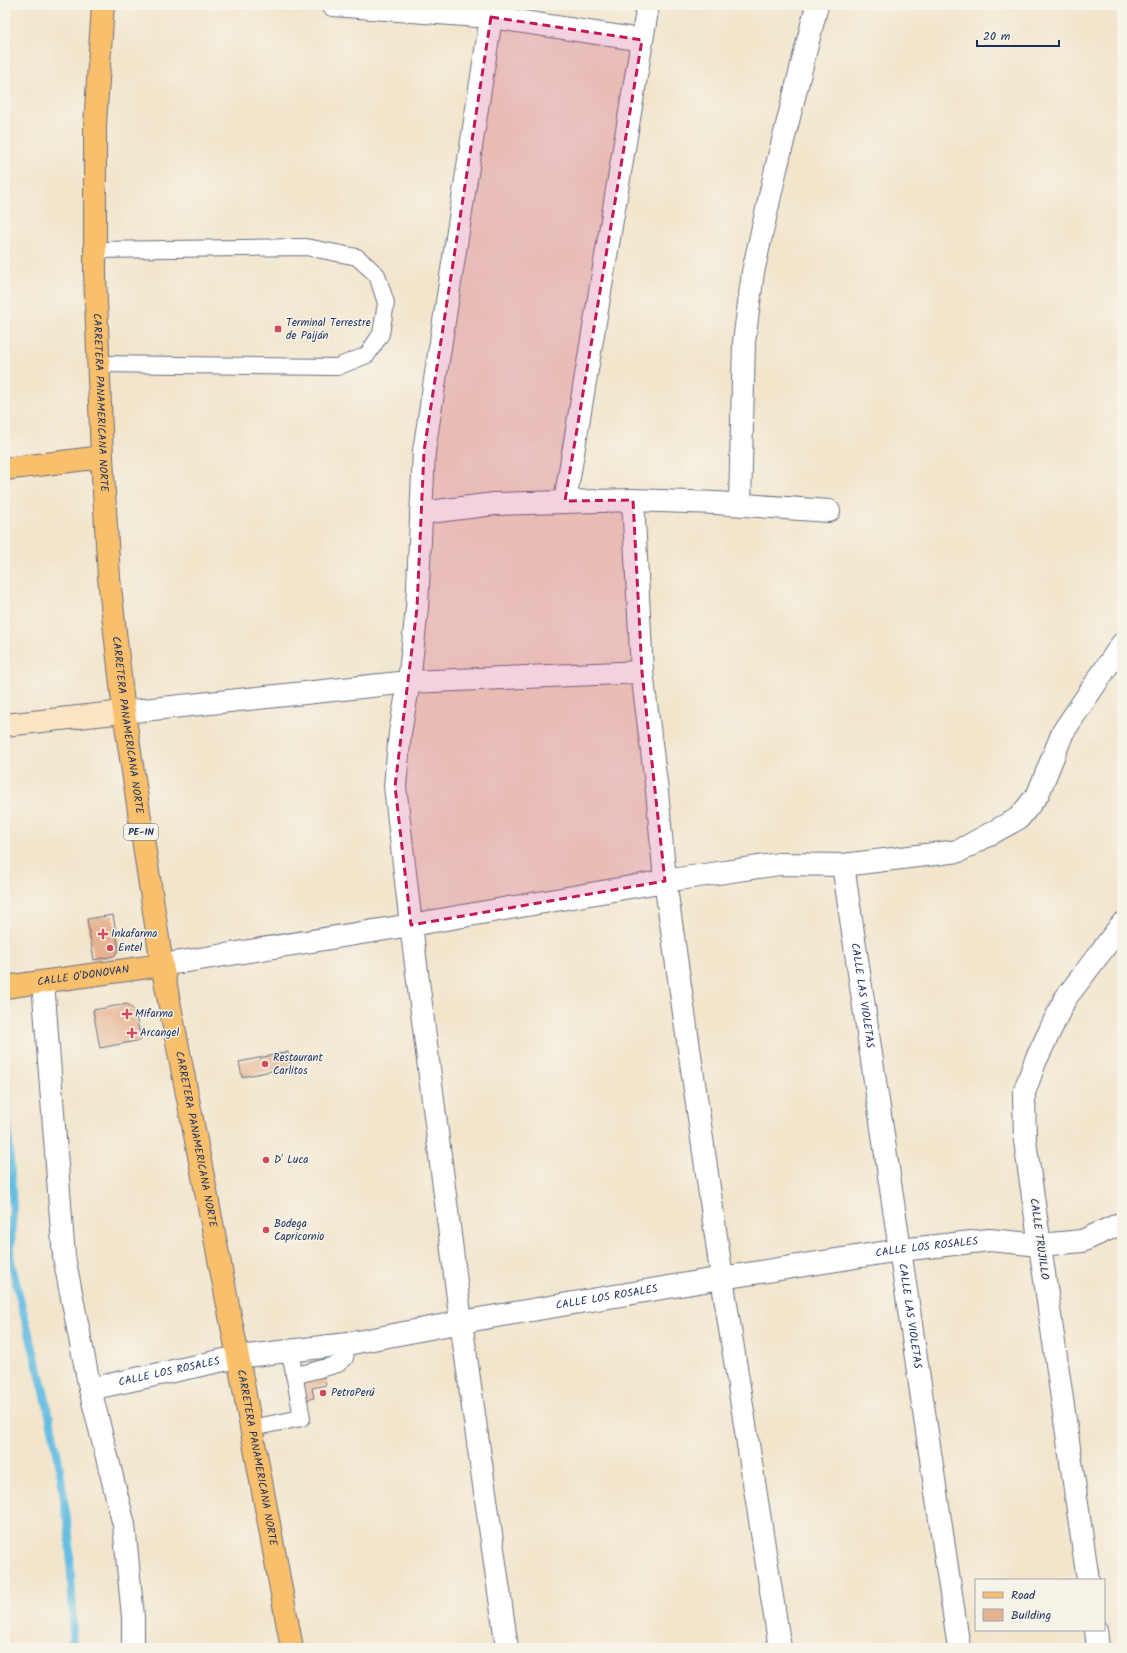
<svg xmlns="http://www.w3.org/2000/svg" width="1127" height="1653" font-family="Kalam,sans-serif">
<rect width="100%" height="100%" fill="#f7f3e8"/>
<filter id="ink" filterUnits="userSpaceOnUse"><feTurbulence type="fractalNoise" baseFrequency=".025" numOctaves="2"/><feDisplacementMap in="SourceGraphic" scale="8" xChannelSelector="R" yChannelSelector="G"/><feConvolveMatrix kernelMatrix="1 2 1 2 8 2 1 2 1" color-interpolation-filters="sRGB"/></filter>
<filter id="wash" filterUnits="userSpaceOnUse"><feTurbulence type="fractalNoise" baseFrequency=".012" numOctaves="4" result="noise"/><feDisplacementMap in="SourceGraphic" scale="16" xChannelSelector="R" yChannelSelector="G"/><feGaussianBlur stdDeviation="0.9" result="paint"/><feColorMatrix in="noise" values="0 0 0 0 0 0 0 0 0 0 0 0 0 0 0 0 0 1.4 0 .05"/><feComposite in="paint" operator="in"/></filter>
<g filter="url(#wash)">
<rect width="100%" height="100%" fill="#f2e5cc"/>
<g fill="none" stroke-linecap="round" stroke-linejoin="round">
<path stroke="#66bee3" stroke-width="8" d="M5,1075L13,1210L10,1257L22,1307L44,1391L58,1457L69,1534L73,1618L72,1648"/>
</g>
<g id="blocks">
<path fill="#e6b290" d="M113,915L119,950L114,956L94,960L87,919Z
M127,1004L135,1011L141,1040L100,1048L93,1010Z
M288,1052L291,1067L242,1077L239,1062Z
M323,1375L326,1385L312,1388L314,1398L302,1401L297,1381Z"/>
</g>
</g>
<g filter="url(#ink)">
<use href="#blocks" fill-opacity="0" stroke="#666f84" stroke-width="1"/>
<g fill="none" stroke-linecap="round" stroke-linejoin="round">
<g stroke="#666f84" stroke-width="18">
<path id="lane" d="M95,250L306,247L357,257L377,275L386,303L381,334L367,355L337,367L98,364
M294,1376L338,1364L345,1358L347,1344
M251,1428L302,1418L290,1351"/>
</g>
<g stroke="#666f84" stroke-width="24">
<g id="street">
<path d="M333,5L491,17L642,40"/>
<path d="M493,5L424,451L417,608L409,682L400,733L395,786L411,925L461,1322L507,1648"/>
<path d="M633,500L642,672L657,791L665,881L722,1278L780,1648"/>
<path d="M565,501L648,5"/>
<path d="M740,504L744,342L753,272L776,169L817,5"/>
<path d="M421,513L494,504L633,500L716,503L829,511"/>
<path d="M124,712L409,682L642,672"/>
<path id="s1" d="M843,865L959,1648"/>
<path d="M162,965L411,925L665,881L779,864L843,865L959,851L1019,818L1038,794L1063,732L1122,644"/>
<path d="M43,982L64,1257L90,1389L124,1525L133,1617V1648"/>
<path id="s2" d="M90,1389L238,1357L347,1344L461,1322L722,1278L900,1250L990,1240L1040,1245L1082,1241L1122,1223"/>
<path d="M1088,1580L1025,1141L1024,1093L1035,1062L1065,999L1122,924"/>
<path d="M1096,1630L1098,1648"/>
</g>
</g>
<g stroke="#666f84" stroke-width="24">
<path id="secondary" d="M5,725L124,712"/>
</g>
<g stroke="#666f84" stroke-width="24">
<g id="primary">
<path d="M5,469L102,457"/>
<path id="s3" d="M5,987L162,965"/>
</g>
</g>
<g stroke="#666f84" stroke-width="24">
<g id="highway">
<path id="s4" d="M103,5L95,125V274L102,457L109,578L124,712L162,965L238,1357L292,1648"/>
</g>
</g>
<use href="#lane" stroke="#fff" stroke-width="16"/>
<use href="#street" stroke="#fff" stroke-width="22"/>
<use href="#secondary" stroke="#fce5c4" stroke-width="22"/>
<use href="#primary" stroke="#f8bf6c" stroke-width="22"/>
<use href="#highway" stroke="#f8bf6c" stroke-width="22"/>
</g>
</g>
<path fill="#c2185b" fill-opacity="0.2" stroke="#c2185b" stroke-width="3" stroke-dasharray="8 5" stroke-linejoin="round" d="M491,17L642,40L565,501L633,500L642,672L665,881L411,925L395,786L417,608L424,451Z"/>
<g fill="#d1495b" stroke="#f7f3e8" stroke-width="1.5">
<rect x="274" y="325" width="8" height="8" rx="2"/>
<path d="M101 928h4v4h4v4h-4v4h-4v-4h-4v-4h4z"/>
<circle cx="110" cy="948" r="4"/>
<path d="M125 1008h4v4h4v4h-4v4h-4v-4h-4v-4h4z"/>
<path d="M130 1027h4v4h4v4h-4v4h-4v-4h-4v-4h4z"/>
<circle cx="265" cy="1064" r="4"/>
<circle cx="266" cy="1160" r="4"/>
<circle cx="266" cy="1230" r="4"/>
<circle cx="323" cy="1393" r="4"/>
</g>
<g text-anchor="middle" dominant-baseline="central" stroke-width="3" stroke-linejoin="round" paint-order="stroke">
<rect fill="#f7f3e8" stroke="#5d6a87" stroke-width="1" x="124" y="824" width="34" height="16" rx="3"/>
<g font-size="10" font-weight="bold" fill="#1b2f5e">
<text x="141" y="832">PE-1N</text>
</g>
<g font-size="11" fill="#1b2f5e" stroke="#f7f3e8" text-anchor="start">
<text x="286" y="323">Terminal Terrestre<tspan x="286" dy="13">de Paiján</tspan></text>
<text x="111" y="934">Inkafarma</text>
<text x="118" y="948">Entel</text>
<text x="135" y="1014">Mifarma</text>
<text x="140" y="1033">Arcangel</text>
<text x="273" y="1058">Restaurant<tspan x="273" dy="13">Carlitos</tspan></text>
<text x="274" y="1160">D' Luca</text>
<text x="274" y="1224">Bodega<tspan x="274" dy="13">Capricornio</tspan></text>
<text x="331" y="1393">PetroPerú</text>
</g>
<g font-size="11" fill="#1b2f5e" stroke="#f7f3e8">
<text stroke="none"><textPath href="#s4" startOffset="398">CARRETERA PANAMERICANA NORTE</textPath></text>
<text stroke="none"><textPath href="#s4" startOffset="722">CARRETERA PANAMERICANA NORTE</textPath></text>
<text stroke="none"><textPath href="#s3" startOffset="79">CALLE O'DONOVAN</textPath></text>
<text stroke="none"><textPath href="#s1" startOffset="132">CALLE LAS VIOLETAS</textPath></text>
<text stroke="none"><textPath href="#s4" startOffset="1142">CARRETERA PANAMERICANA NORTE</textPath></text>
<text transform="translate(1039 1239) rotate(82)">CALLE TRUJILLO</text>
<text stroke="none"><textPath href="#s2" startOffset="849">CALLE LOS ROSALES</textPath></text>
<text stroke="none"><textPath href="#s2" startOffset="525">CALLE LOS ROSALES</textPath></text>
<text stroke="none"><textPath href="#s1" startOffset="456">CALLE LAS VIOLETAS</textPath></text>
<text stroke="none"><textPath href="#s2" startOffset="81">CALLE LOS ROSALES</textPath></text>
<text stroke="none"><textPath href="#s4" startOffset="1466">CARRETERA PANAMERICANA NORTE</textPath></text>
</g>
</g>
<rect width="1127" height="1653" fill="none" stroke="#f7f3e8" stroke-width="20"/>
<rect x="975" y="1579" width="130" height="52" fill="#f7f3e8" stroke="#9fa5b1"/>
<rect x="983" y="1592" width="20" height="6" fill="#f8bf6c" stroke="#9fa5b1"/>
<text x="1011" y="1599" font-size="12" fill="#1b2f5e">Road</text>
<rect x="983" y="1609" width="20" height="12" fill="#e6b290" stroke="#9fa5b1"/>
<text x="1011" y="1619" font-size="12" fill="#1b2f5e">Building</text>
<path d="M977 40v6h82v-6" fill="none" stroke="#1b2f5e" stroke-width="2"/>
<text x="983" y="40" font-size="12" fill="#1b2f5e" stroke="#f7f3e8" stroke-width="3" paint-order="stroke">20 m</text>
</svg>
